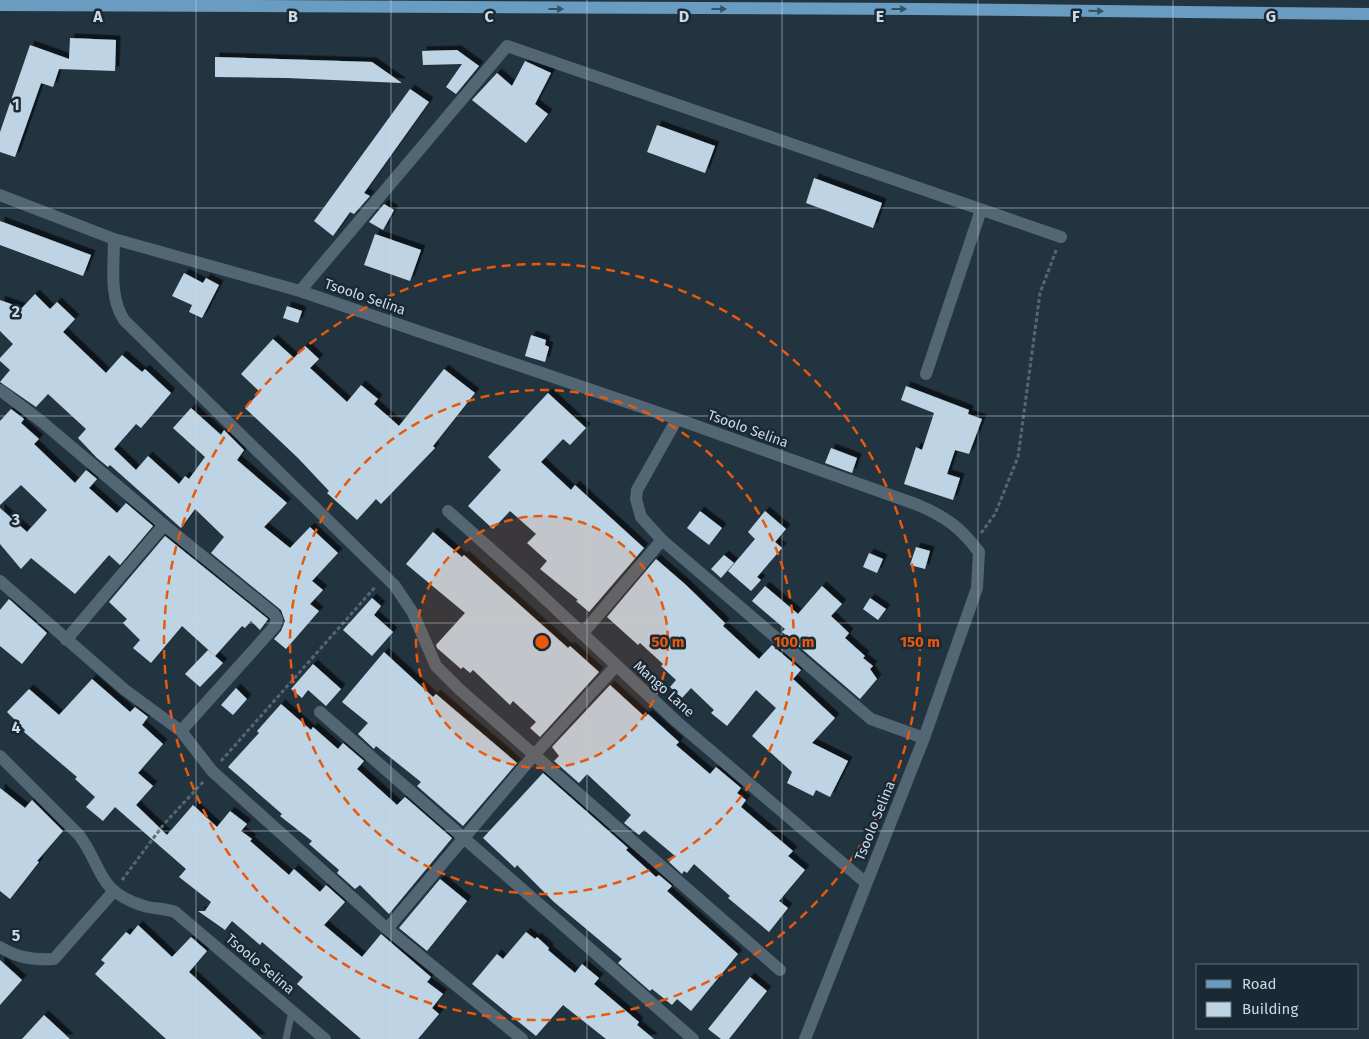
<svg xmlns="http://www.w3.org/2000/svg" width="1369" height="1039" font-family="'Fira Sans',sans-serif">
<defs>
<filter id="shadow"><feDropShadow dx="4.5" dy="-4.5" stdDeviation="0" flood-color="#0009"/></filter>
</defs>
<rect width="100%" height="100%" fill="#233441"/>
<path fill="#bed4e4" filter="url(#shadow)" d="M70,38L116,40L115,71L59,69L53,87L41,83L15,157L0,152V132L30,45L69,59Z
M457,50L479,66L456,94L446,87L462,64L423,65L422,51Z
M215,57L372,62L402,83L287,78L215,77Z
M525,61L551,73L535,104L548,114L526,143L472,100L497,73L512,86Z
M410,89L429,102L364,193L370,196L354,214L350,212L333,236L314,221Z
M657,125L715,146L705,173L647,152Z
M814,178L882,203L873,228L806,203Z
M384,204L394,210L383,230L369,222Z
M0,221L91,255L83,276L0,245Z
M375,234L421,250L410,281L364,265Z
M184,273L203,283L206,278L219,285L202,318L189,312L192,305L172,296Z
M35,294L50,309L57,302L75,319L63,332L106,373L122,355L142,372L145,369L171,393L141,428L136,424L114,449L136,470L148,456L179,484L185,476L189,479L205,457L173,428L191,408L221,435L224,430L244,450L237,460L287,503L264,527L290,548L310,527L338,553L312,581L323,590L310,604L319,611L286,649L274,639L281,631L285,621L281,610L211,553L224,537L195,509L181,528L110,465L108,467L97,458L78,438L86,429L48,394L36,407L0,382L10,370L0,361V358L13,344L0,331V300L22,308Z
M287,306L302,311L298,323L283,318Z
M531,335L546,340L545,345L549,347L545,362L525,356Z
M273,339L294,358L305,346L319,359L310,368L347,402L361,385L378,399L374,404L399,426L444,369L475,393L433,446L435,448L381,504L376,499L357,520L327,493L329,491L298,458L245,408L260,392L241,374Z
M906,386L969,410L968,414L982,419L969,454L955,450L947,474L960,478L953,500L904,484L916,447L922,450L934,413L901,400Z
M548,393L586,428L570,445L563,439L541,462L571,490L575,485L644,548L589,612L576,601L578,600L540,569L547,561L527,543L536,534L510,511L493,529L468,506L501,470L488,457Z
M11,409L24,419L21,423L39,439L34,444L75,483L86,470L97,479L89,488L117,513L126,503L153,526L120,565L109,555L75,594L31,558L21,569L0,544V508L27,532L47,510L21,485L0,505V421Z
M831,448L857,458L852,473L825,463Z
M700,511L722,528L709,545L687,528Z
M765,511L786,529L775,542L782,548L757,577L761,580L751,591L728,571L755,539L748,532Z
M433,532L462,557L464,555L568,648L570,646L599,672L540,737L530,728L536,722L513,701L510,705L473,670L470,673L463,667L461,669L437,648L436,645L465,613L406,564Z
M165,536L268,619L260,630L251,621L245,628L242,626L215,656L182,626L151,663L133,648L140,640L123,623L127,619L109,602Z
M916,547L930,551L925,569L910,565Z
M869,553L883,559L877,573L863,567Z
M724,555L734,563L721,578L711,569Z
M656,559L686,585L725,623L723,626L759,659L772,645L801,670L793,679L835,718L812,743L848,761L830,797L816,790L813,796L787,783L792,772L752,736L776,708L756,690L727,726L711,713L714,710L691,688L682,698L670,687L676,680L661,666L663,664L640,643L638,645L607,617Z
M765,586L798,614L822,586L842,604L831,616L849,633L845,638L865,656L863,658L873,666L870,669L877,679L860,699L782,632L785,629L752,601Z
M372,598L381,606L374,615L393,632L372,656L343,630Z
M870,598L886,609L878,620L863,609Z
M9,599L47,633L22,664L0,646V610Z
M208,650L223,663L200,687L185,674Z
M384,652L433,697L436,694L517,763L463,826L417,786L421,782L376,746L374,749L358,734L368,723L342,702Z
M313,664L341,689L326,706L308,690L302,698L291,689Z
M92,679L130,712L135,707L148,717L142,725L163,744L138,773L153,786L136,805L167,835L193,805L217,827L230,811L247,824L241,831L252,839L250,841L289,875L294,869L320,892L326,885L345,902L324,925L362,957L381,934L431,977L427,982L443,994L432,1008L439,1014L418,1039H361L297,984L303,977L262,942L260,945L232,921L225,930L198,911H205L211,902L179,877L186,869L115,807L103,821L86,807L95,797L75,779L77,777L24,732L25,730L7,712L29,689L59,715Z
M610,685L645,717L648,714L679,742L676,745L710,774L716,767L741,788L737,793L746,800L741,807L793,851L788,856L805,870L779,901L788,908L769,932L728,898L730,896L694,864L687,873L684,871L682,874L669,862L675,856L644,830L639,835L624,823L631,815L587,774L579,783L554,761L559,756L552,747Z
M236,688L247,699L233,715L221,705Z
M281,704L311,730L313,727L338,749L343,743L364,761L357,769L397,805L405,797L452,838L389,914L360,885L355,889L337,873L339,870L309,844L312,841L280,816L282,814L228,767L259,733L257,731Z
M543,773L628,848L626,850L656,877L659,875L672,886L667,891L738,954L691,1011L677,999L672,1005L652,989L650,991L618,963L622,959L554,902L517,865L515,868L483,838Z
M0,788L25,808L32,800L63,831L37,861L39,862L10,899L0,891Z
M440,879L467,901L427,951L399,928Z
M138,925L172,957L191,937L207,951L189,972L262,1039H166L95,974L105,963L101,960L126,932L130,935Z
M526,932L535,939L537,937L549,948L548,950L575,973L582,964L599,978L594,984L639,1022L637,1025L654,1039H606L563,1005L536,1036L472,984L497,954L503,959Z
M0,960L22,980L0,1005Z
M750,977L767,991L729,1039H721L708,1029Z
M44,1015L70,1039H22Z"/>
<g fill="none" stroke-linecap="round" stroke-linejoin="round">
<path stroke="#576672" stroke-width="3" stroke-dasharray="4 2.5" stroke-linecap="butt" d="M981,533L995,514L1018,457L1040,293L1057,248
M221,761L376,586
M122,880L164,824L204,781"/>
<path stroke="#526674" stroke-width="7" d="M286,1039L292,1011"/>
<path stroke="#526674" stroke-width="12" d="M0,195L114,239L300,291L677,419L918,505C946,517 960,527 979,552L977,588L924,738L805,1039
M114,239C114,266 109,297 124,320L395,586L413,613L436,666L459,689L780,970
M300,291L507,46L1061,237
M926,374L981,210
M0,390L41,421L164,525L274,614L277,619L275,626L181,731
M677,419L637,490L636,499L641,517L662,540L871,719L924,738
M448,511L522,577L677,722L866,883
M0,581L125,690L181,731L212,771L387,929L522,1039
M582,634L662,540
M66,640L164,525
M320,712L693,1039
M0,756L79,835C103,867 96,890 141,905C151,909 164,908 175,912L325,1039
M387,929L534,755L616,666
M0,947C18,958 33,960 54,959L113,892"/>
<path stroke="#699cc0" stroke-width="12" d="M0,5L918,9L1369,14"/>
</g>
<defs><path id="oneway-solid" d="M-6-.8H1V-3.2L6.5 0L1 3.2V.8H-6Z" transform="scale(1.25)"/></defs>
<g fill="#355266">
<use href="#oneway-solid" transform="translate(556 9)"/>
<use href="#oneway-solid" transform="translate(719 9)"/>
<use href="#oneway-solid" transform="translate(899 9)"/>
<use href="#oneway-solid" transform="translate(1096 11) rotate(1)"/>
</g>
<path fill="none" stroke="#ced9e1" stroke-width="1" stroke-opacity="0.55" d="M196,0V1039M391,0V1039M587,0V1039M782,0V1039M978,0V1039M1173,0V1039M0,208H1369M0,416H1369M0,623H1369M0,831H1369"/>
<circle cx="542" cy="642" r="126" fill="#e8590c" fill-opacity=".12"/>
<g fill="none" stroke="#e8590c" stroke-width="2.5" stroke-dasharray="9 6">
<circle cx="542" cy="642" r="126"/>
<circle cx="542" cy="642" r="252"/>
<circle cx="542" cy="642" r="378"/>
</g>
<g text-anchor="middle" dominant-baseline="central" stroke-width="5" stroke-linejoin="round" paint-order="stroke">
<g font-size="14" fill="#ced9e1" stroke="#192a36">
<text transform="translate(365 297) rotate(19)">Tsoolo Selina</text>
<text transform="translate(748 429) rotate(20)">Tsoolo Selina</text>
<text transform="translate(664 689) rotate(42)">Mango Lane</text>
<text transform="translate(875 821) rotate(-68)">Tsoolo Selina</text>
<text transform="translate(260 964) rotate(40)">Tsoolo Selina</text>
</g>
</g>
<g font-size="16" text-anchor="middle" font-weight="bold" fill="#ced9e1" stroke="#192a36" stroke-width="5" stroke-linejoin="round" paint-order="stroke">
<text x="98" y="22">A</text>
<text x="293" y="22">B</text>
<text x="489" y="22">C</text>
<text x="684" y="22">D</text>
<text x="880" y="22">E</text>
<text x="1076" y="22">F</text>
<text x="1271" y="22">G</text>
<text x="16" y="110">1</text>
<text x="16" y="317">2</text>
<text x="16" y="525">3</text>
<text x="16" y="733">4</text>
<text x="16" y="941">5</text>
</g>
<circle cx="542" cy="642" r="8" fill="#e8590c" stroke="#192a36" stroke-width="2.5"/>
<g font-size="15" text-anchor="middle" font-weight="bold" fill="#e8590c" stroke="#192a36" stroke-width="5" stroke-linejoin="round" paint-order="stroke">
<text x="668" y="647">50 m</text>
<text x="794" y="647">100 m</text>
<text x="920" y="647">150 m</text>
</g>
<rect x="1196" y="964" width="162" height="65" fill="#192a36" stroke="#61707a"/>
<rect x="1206" y="980" width="25" height="8" fill="#699cc0" stroke="#61707a"/>
<text x="1242" y="989" font-size="15" fill="#ced9e1">Road</text>
<rect x="1206" y="1002" width="25" height="15" fill="#bed4e4" stroke="#61707a"/>
<text x="1242" y="1014" font-size="15" fill="#ced9e1">Building</text>
</svg>
